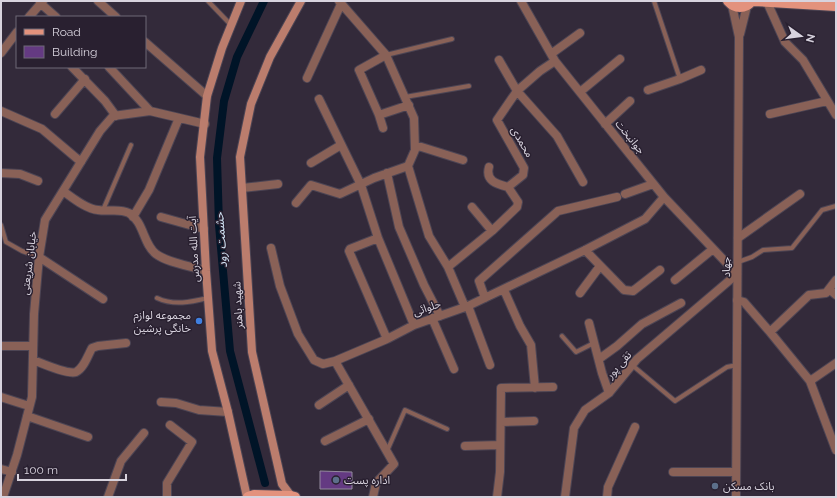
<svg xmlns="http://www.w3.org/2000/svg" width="837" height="498" font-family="Raleway,'Noto Sans Arabic',sans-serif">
<rect width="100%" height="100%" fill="#332a3a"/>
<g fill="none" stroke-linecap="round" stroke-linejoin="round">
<path stroke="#001427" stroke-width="8" d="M264,1L237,57L224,101L217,158L219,225L230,351L265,483"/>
</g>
<path fill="#643a82" stroke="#948a9e" d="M320,471L352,472V489H320Z"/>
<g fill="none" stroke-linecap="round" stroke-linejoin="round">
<g stroke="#4d4554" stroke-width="6">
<path id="service" d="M208,1L231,25
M654,1L680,79
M386,55L452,39
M405,97L469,86
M103,210L131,145
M1,225L6,242L22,251L39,257
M738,262L752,257L763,250L792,248L822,210L836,206
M157,298C174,306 191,302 208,298
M562,336L576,352L594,343
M632,365L675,401L727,367L737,365
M387,451L405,410L447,429"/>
</g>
<g stroke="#4d4554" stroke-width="10">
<path id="minor" d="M98,1L116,17
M521,1L555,61L599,116L664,197L737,274L637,359L609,393L585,410L574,428L565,497
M767,2L785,42L803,60L836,115
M40,3L56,17
M29,17L43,1
M145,42L207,96
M1,53L17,32
M551,54L580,33
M386,55L359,70L379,115L409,105
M499,60L517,91L557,136L583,182
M72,67L105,101L116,116
M109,67L150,111
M307,78L341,4
M648,90L680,79L701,70
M580,92L620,59
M319,99L361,185L378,238L414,325
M1,111L42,129L81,162
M55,114L85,79
M770,114L827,101
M379,115L383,128
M605,124L630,101
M415,145L463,160
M311,163L341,145
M408,166L429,236L448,267L465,307
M489,167C485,181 497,184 508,187
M1,173L20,174L38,181
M387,173L399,227L424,285L440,316
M242,188L278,184
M63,191C73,198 86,209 98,210C109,212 119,208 129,213C144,222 143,244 156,254C168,263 191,266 206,271
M625,194L653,184
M296,203L311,185L340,194L374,178L408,166L415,150L414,118L386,55L339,1
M472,207L492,231
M133,217L149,190L179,118
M161,217L204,229
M378,238L350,249L349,251L387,339
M738,238L800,194
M271,248L280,286L298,334L314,360L323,364L335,361
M585,250L624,290L633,291L660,270
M39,257L103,299
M448,267L492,231L517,207L518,202L508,187L523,175L524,168L497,120L517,91L540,71L555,61
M675,280L713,249
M829,289L836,295
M504,290L520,326L531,345L535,388
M580,293L600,266
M485,298L479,281L558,211L617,197
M737,300L744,302L770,332L810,381L836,450
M468,306L490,365
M432,318L454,369
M589,323L602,373L609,393
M770,332L809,295L826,293L836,280
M1,346H33
M599,359L617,346L642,324L681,303
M33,360C41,363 68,375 76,372C84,368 88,355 92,348L98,346L126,343
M810,381L836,363
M1,397L29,406
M161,402L176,403L199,410L228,412
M319,405L349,385
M27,416L88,437
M501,422L534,421
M325,441L369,419
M465,446L500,445
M1,469L12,472
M673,472H736
M3,497L17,455L32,397L34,314L39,257L45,220L100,131L113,116L150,111L205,124
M108,497L121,461L144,433
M167,497V483L192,442L170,425
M373,497L376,483L394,464L335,361L387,339L414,325L468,306L585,250L645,219L664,197
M497,497L500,472L501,388L553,387
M607,497L608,487L635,427"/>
</g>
<g stroke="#4d4554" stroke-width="10">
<path id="tertiary" d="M732,5L739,37L736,497
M740,34L747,6"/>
</g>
<g stroke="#4d4554" stroke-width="10">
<path id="secondary" d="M241,1L222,48L207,96L200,157L206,271L212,351L228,412L247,497
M291,496L282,484L252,352L240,157L251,104L270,57L301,1"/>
</g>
<g stroke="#4d4554" stroke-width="12">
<path id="primary" d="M728,1C735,9 745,9 752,1
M754,1L836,6
M248,497L254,495L291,496L295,497"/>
</g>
<use href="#service" stroke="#896157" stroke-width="4"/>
<use href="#minor" stroke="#896157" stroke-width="8"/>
<use href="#tertiary" stroke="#896157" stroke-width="8"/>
<use href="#secondary" stroke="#bb7d6d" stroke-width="8"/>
<use href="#primary" stroke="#e3927d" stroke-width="10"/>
</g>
<circle fill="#3f7fe0" stroke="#292030" stroke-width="1.5" cx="199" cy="321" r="4"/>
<g fill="#5c6f8a" stroke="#292030" stroke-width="1.5">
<circle cx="336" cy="480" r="4"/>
<circle cx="715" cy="486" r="4"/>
</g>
<g text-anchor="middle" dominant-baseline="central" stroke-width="3" stroke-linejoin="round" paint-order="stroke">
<g font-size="11" fill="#d8d3de" stroke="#292030">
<text transform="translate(630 137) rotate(51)">جوانبخت</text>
<text transform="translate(522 142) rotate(60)">محمدی</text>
<text transform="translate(194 249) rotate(-93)">آیت الله مدرس</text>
<text transform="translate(29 263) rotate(-83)">خیابان شریعتی</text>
<text transform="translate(726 267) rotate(-90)">جهاد</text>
<text transform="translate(238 305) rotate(-93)">شهید باهنر</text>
<text transform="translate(427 308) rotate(-19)">حلوائی</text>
<text transform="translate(619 365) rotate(-49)">تقی پور</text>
</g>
<g font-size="11" fill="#d8d3de" stroke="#292030" text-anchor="start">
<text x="191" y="315" text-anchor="end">مجموعه لوازم<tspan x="191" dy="13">خانگی پرشین</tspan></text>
<text x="344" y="480">اداره پست</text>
<text x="723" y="486">بانک مسکن</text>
</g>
<g font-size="12" font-style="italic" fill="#d2e4f5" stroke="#292030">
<text transform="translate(221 240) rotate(-94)">حشمت رود</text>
</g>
</g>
<rect width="837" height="498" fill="none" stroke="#d8d3de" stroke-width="4"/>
<rect x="16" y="16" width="130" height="52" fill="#292030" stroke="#6f6876"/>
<rect x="24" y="29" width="20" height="6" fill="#e3927d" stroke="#6f6876"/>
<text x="52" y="36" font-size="12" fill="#d8d3de">Road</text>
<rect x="24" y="46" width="20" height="12" fill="#643a82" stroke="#6f6876"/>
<text x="52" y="56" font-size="12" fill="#d8d3de">Building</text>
<g transform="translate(801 36) rotate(104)" stroke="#292030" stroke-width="3" paint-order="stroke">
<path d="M0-3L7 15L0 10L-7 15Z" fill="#d8d3de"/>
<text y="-6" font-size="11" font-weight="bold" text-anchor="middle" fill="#d8d3de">N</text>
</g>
<path d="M18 474v6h108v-6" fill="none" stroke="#d8d3de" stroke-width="2"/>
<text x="24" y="474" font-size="12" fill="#d8d3de" stroke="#292030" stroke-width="3" paint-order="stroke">100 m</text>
</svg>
